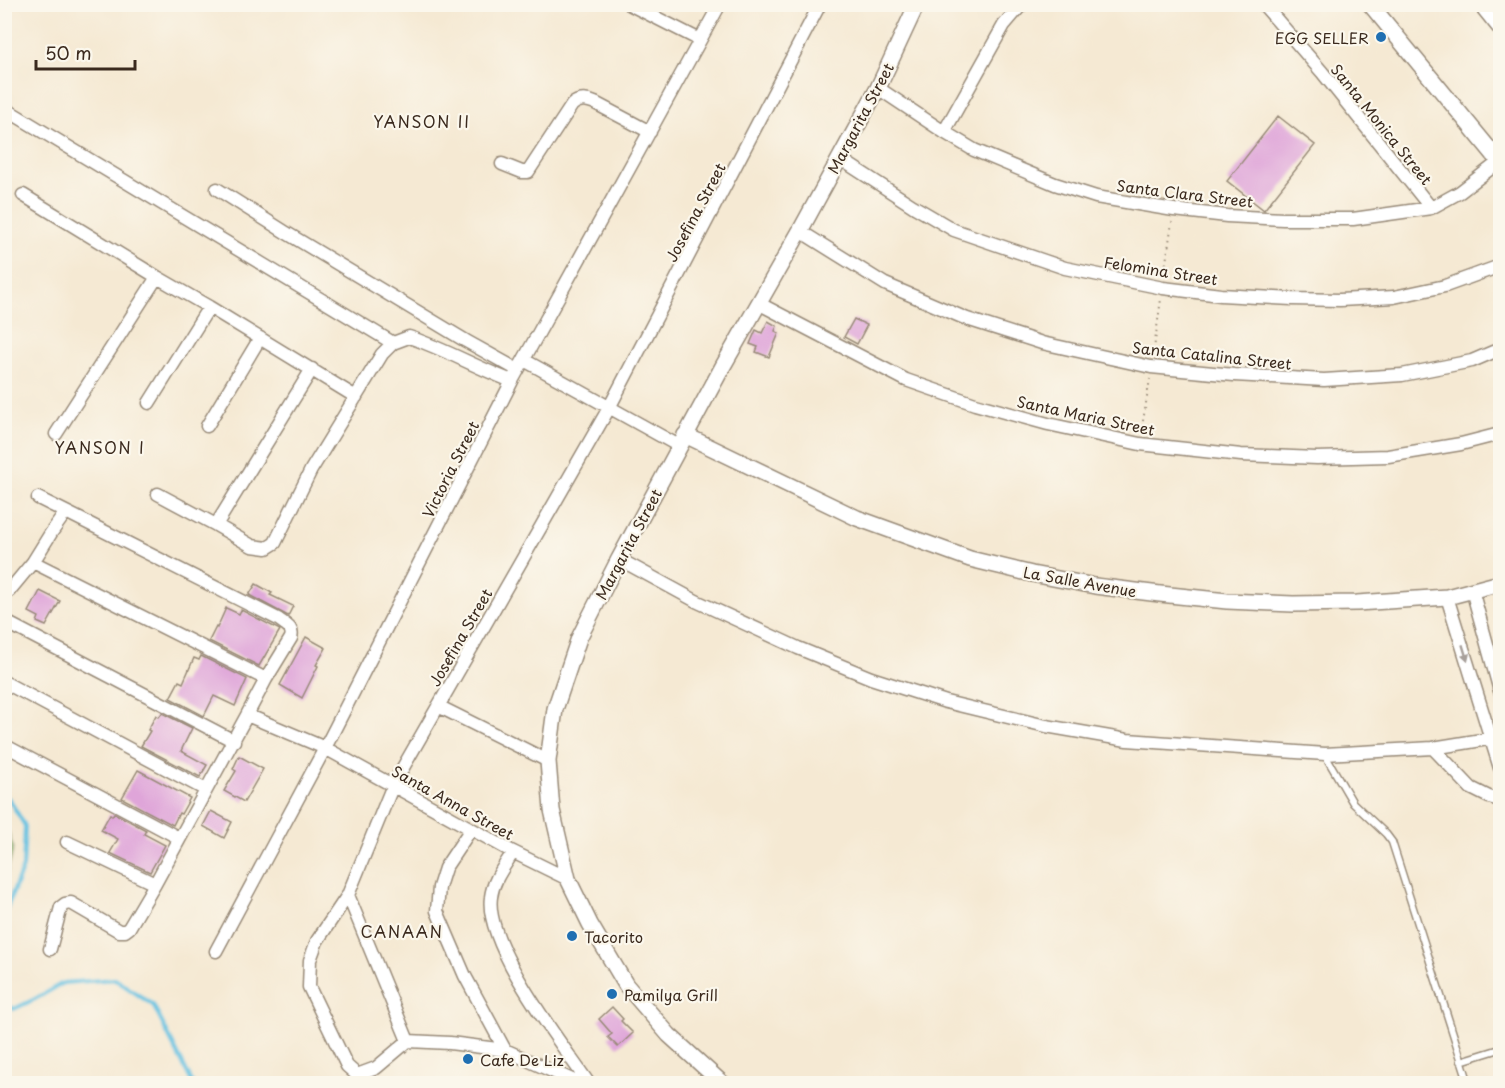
<svg xmlns="http://www.w3.org/2000/svg" width="1505" height="1088" font-family="'Playpen Sans',sans-serif">
<rect width="100%" height="100%" fill="#fbf7ec"/>
<filter id="ink" filterUnits="userSpaceOnUse"><feTurbulence type="fractalNoise" baseFrequency=".0167" numOctaves="2"/><feDisplacementMap in="SourceGraphic" scale="12" xChannelSelector="R" yChannelSelector="G"/><feConvolveMatrix kernelMatrix="1 2 1 2 8 2 1 2 1" color-interpolation-filters="sRGB"/></filter>
<filter id="wash" filterUnits="userSpaceOnUse"><feTurbulence type="fractalNoise" baseFrequency=".008" numOctaves="4" result="noise"/><feDisplacementMap in="SourceGraphic" scale="24" xChannelSelector="R" yChannelSelector="G"/><feGaussianBlur stdDeviation="1.35" result="paint"/><feColorMatrix in="noise" values="0 0 0 0 0 0 0 0 0 0 0 0 0 0 0 0 0 1.4 0 .05"/><feComposite in="paint" operator="in"/></filter>
<g filter="url(#wash)">
<rect width="100%" height="100%" fill="#f5e9d3"/>
<path fill="#9ad284" stroke="#6a7e51" stroke-width="1.5" d="M5,821L13,848L5,881Z"/>
<g fill="none" stroke-linecap="round" stroke-linejoin="round">
<path stroke="#63c1e1" stroke-width="4" d="M4,795L9,799L25,826L23,867L4,915
M4,1004L14,1009L35,999L63,983L115,979L153,1005L193,1084"/>
</g>
<g id="blocks">
<path fill="#dfa5d9" d="M1278,116L1315,145L1264,210L1227,181Z
M854,319L867,325L857,344L844,337Z
M768,321L777,326L775,331L779,333L769,357L756,352L758,347L750,344L756,330L762,333Z
M256,584L272,593L270,595L293,606L288,616L249,595Z
M40,591L60,601L46,626L37,622L39,617L29,612Z
M226,608L239,614L241,610L280,630L259,666L209,641L216,627L217,628Z
M306,637L326,648L316,665L318,666L302,698L280,685Z
M201,656L247,679L235,706L214,696L204,716L170,698L179,681L183,683L194,658L199,660Z
M162,713L192,728L181,751L207,765L200,777L141,746L150,731L148,730L156,715L159,717Z
M239,756L263,769L244,802L224,791L236,771L233,769Z
M138,770L190,798L181,814L179,813L173,825L122,798Z
M211,811L232,822L224,838L203,826Z
M114,813L146,830L144,834L165,845L150,872L110,853L118,839L101,830L110,814L112,816Z
M612,1007L623,1019L621,1021L633,1033L618,1047L608,1037L612,1034L599,1019Z"/>
</g>
</g>
<g filter="url(#ink)">
<use href="#blocks" fill-opacity="0" stroke="#988a78" stroke-width="1.5"/>
<g fill="none" stroke-linecap="round" stroke-linejoin="round">
<g stroke="#988a78" stroke-width="9">
<path id="service" d="M1325,755L1353,803L1386,834L1392,842L1469,1084
M1461,1061L1500,1049"/>
</g>
<g stroke="#988a78" stroke-width="15">
<path id="minor" d="M629,4L700,40
M1263,4L1322,72L1431,208
M1479,4L1500,30
M878,88L944,132L974,150L1055,184L1096,197L1174,210L1227,216L1283,219H1353L1431,208L1460,192L1500,161
M7,110L393,343
M944,132L1004,25L1022,4
M839,158L913,206L954,230L1065,268L1163,288L1221,295L1292,299L1340,300L1394,297L1445,286L1500,266
M502,164L522,172H528L572,105C579,98 587,100 595,103L650,132
M217,189L285,232L466,341L518,370
M23,195L157,277L209,307L356,397
M800,231L885,284L967,319L1042,343L1151,367L1234,375L1324,380L1402,375L1472,361L1500,349
M758,303L906,380L975,404L1048,424L1140,444L1241,455L1317,458L1388,456L1461,444L1500,434
M524,360L679,446
M149,403L209,307
M207,426L260,338
M56,434L157,277
M158,494L216,525L252,546L267,548L275,543L311,470L382,354L393,343L409,337C445,349 477,368 512,381
M38,498L66,512
M216,525L312,369
M619,559L696,601L798,648L871,678L946,702L1046,726L1127,740L1325,754L1433,748L1500,737
M33,562L266,679
M1472,590L1500,691
M4,593L9,591L33,562L51,533L66,512L278,619C286,625 294,628 291,638L266,679L247,715
M1447,597L1500,768
M4,621L234,741
M4,682L206,790
M438,706L548,761
M4,745L179,838
M1433,748L1471,788L1489,797L1500,800
M471,829L445,868L439,887L437,911L465,976L505,1050
M67,842L155,884
M513,852C504,867 493,880 491,897C484,945 562,1044 589,1084
M348,895L408,1041
M50,949L61,907L65,904L71,903L119,931H125L129,928L155,884L247,715L325,748L513,852L568,879
M216,951L325,748L512,381L720,4
M357,1075L347,1066L309,987L310,960L317,941L348,895L393,785L609,408L820,4
M357,1075L376,1068L408,1041L450,1043L505,1050L581,1084"/>
</g>
<g stroke="#988a78" stroke-width="18">
<path id="tertiary" d="M1370,4L1500,162
M685,435L857,518L970,559L1032,574L1095,586L1160,594L1227,601L1293,604L1357,603L1447,597L1500,583
M723,1084L669,1035L626,985L590,924L568,879L552,810L548,761L555,709L579,638L619,559L723,366L800,231L878,88L917,4"/>
</g>
<path stroke="#988a78" stroke-width="2" stroke-dasharray="1.5 4.5" stroke-linecap="butt" d="M1164,276L1172,222
M1153,356L1161,299
M1141,433L1150,379"/>
<use href="#service" stroke="#fff" stroke-width="6"/>
<use href="#minor" stroke="#fff" stroke-width="12"/>
<use href="#tertiary" stroke="#fff" stroke-width="15"/>
</g>
<defs><path id="oneway-solid" d="M-6-.8H1V-3.2L6.5 0L1 3.2V.8H-6Z" transform="scale(1.5)"/></defs>
<use fill="#a79f9a" href="#oneway-solid" transform="translate(1465 653) rotate(73)"/>
</g>
<g fill="#1f6fb2" stroke="#fbf7ec" stroke-width="2">
<circle cx="1381" cy="37" r="6"/>
<circle cx="572" cy="936" r="6"/>
<circle cx="612" cy="994" r="6"/>
<circle cx="468" cy="1059" r="6"/>
</g>
<g text-anchor="middle" dominant-baseline="central" stroke-width="4.5" stroke-linejoin="round" paint-order="stroke">
<g font-size="15" fill="#3b2a1e" stroke="#fbf7ec" text-anchor="start">
<text x="1369" y="37" text-anchor="end">EGG SELLER</text>
<text x="584" y="936">Tacorito</text>
<text x="624" y="994">Pamilya Grill</text>
<text x="480" y="1059">Cafe De Liz</text>
</g>
<g font-size="15" fill="#3b2a1e" stroke="#fbf7ec">
<text transform="translate(860 118) rotate(-62)">Margarita Street</text>
<text transform="translate(1382 124) rotate(51)">Santa Monica Street</text>
<text transform="translate(1185 193) rotate(7)">Santa Clara Street</text>
<text transform="translate(695 212) rotate(-62)">Josefina Street</text>
<text transform="translate(1161 270) rotate(9)">Felomina Street</text>
<text transform="translate(1212 355) rotate(6)">Santa Catalina Street</text>
<text transform="translate(1086 415) rotate(12)">Santa Maria Street</text>
<text transform="translate(450 469) rotate(-63)">Victoria Street</text>
<text transform="translate(628 544) rotate(-62)">Margarita Street</text>
<text transform="translate(1080 581) rotate(10)">La Salle Avenue</text>
<text transform="translate(460 637) rotate(-60)">Josefina Street</text>
<text transform="translate(453 802) rotate(29)">Santa Anna Street</text>
</g>
<g font-size="16" letter-spacing="1.5" fill="#3b2a1e" stroke="#fbf7ec">
<text x="422" y="121">YANSON II</text>
<text x="100" y="447">YANSON I</text>
<text x="402" y="931">CANAAN</text>
</g>
</g>
<rect width="1505" height="1088" fill="none" stroke="#fbf7ec" stroke-width="24"/>
<path d="M36 60v9h99v-9" fill="none" stroke="#3b2a1e" stroke-width="3"/>
<text x="45" y="60" font-size="18" fill="#3b2a1e" stroke="#fbf7ec" stroke-width="4.5" paint-order="stroke">50 m</text>
</svg>
